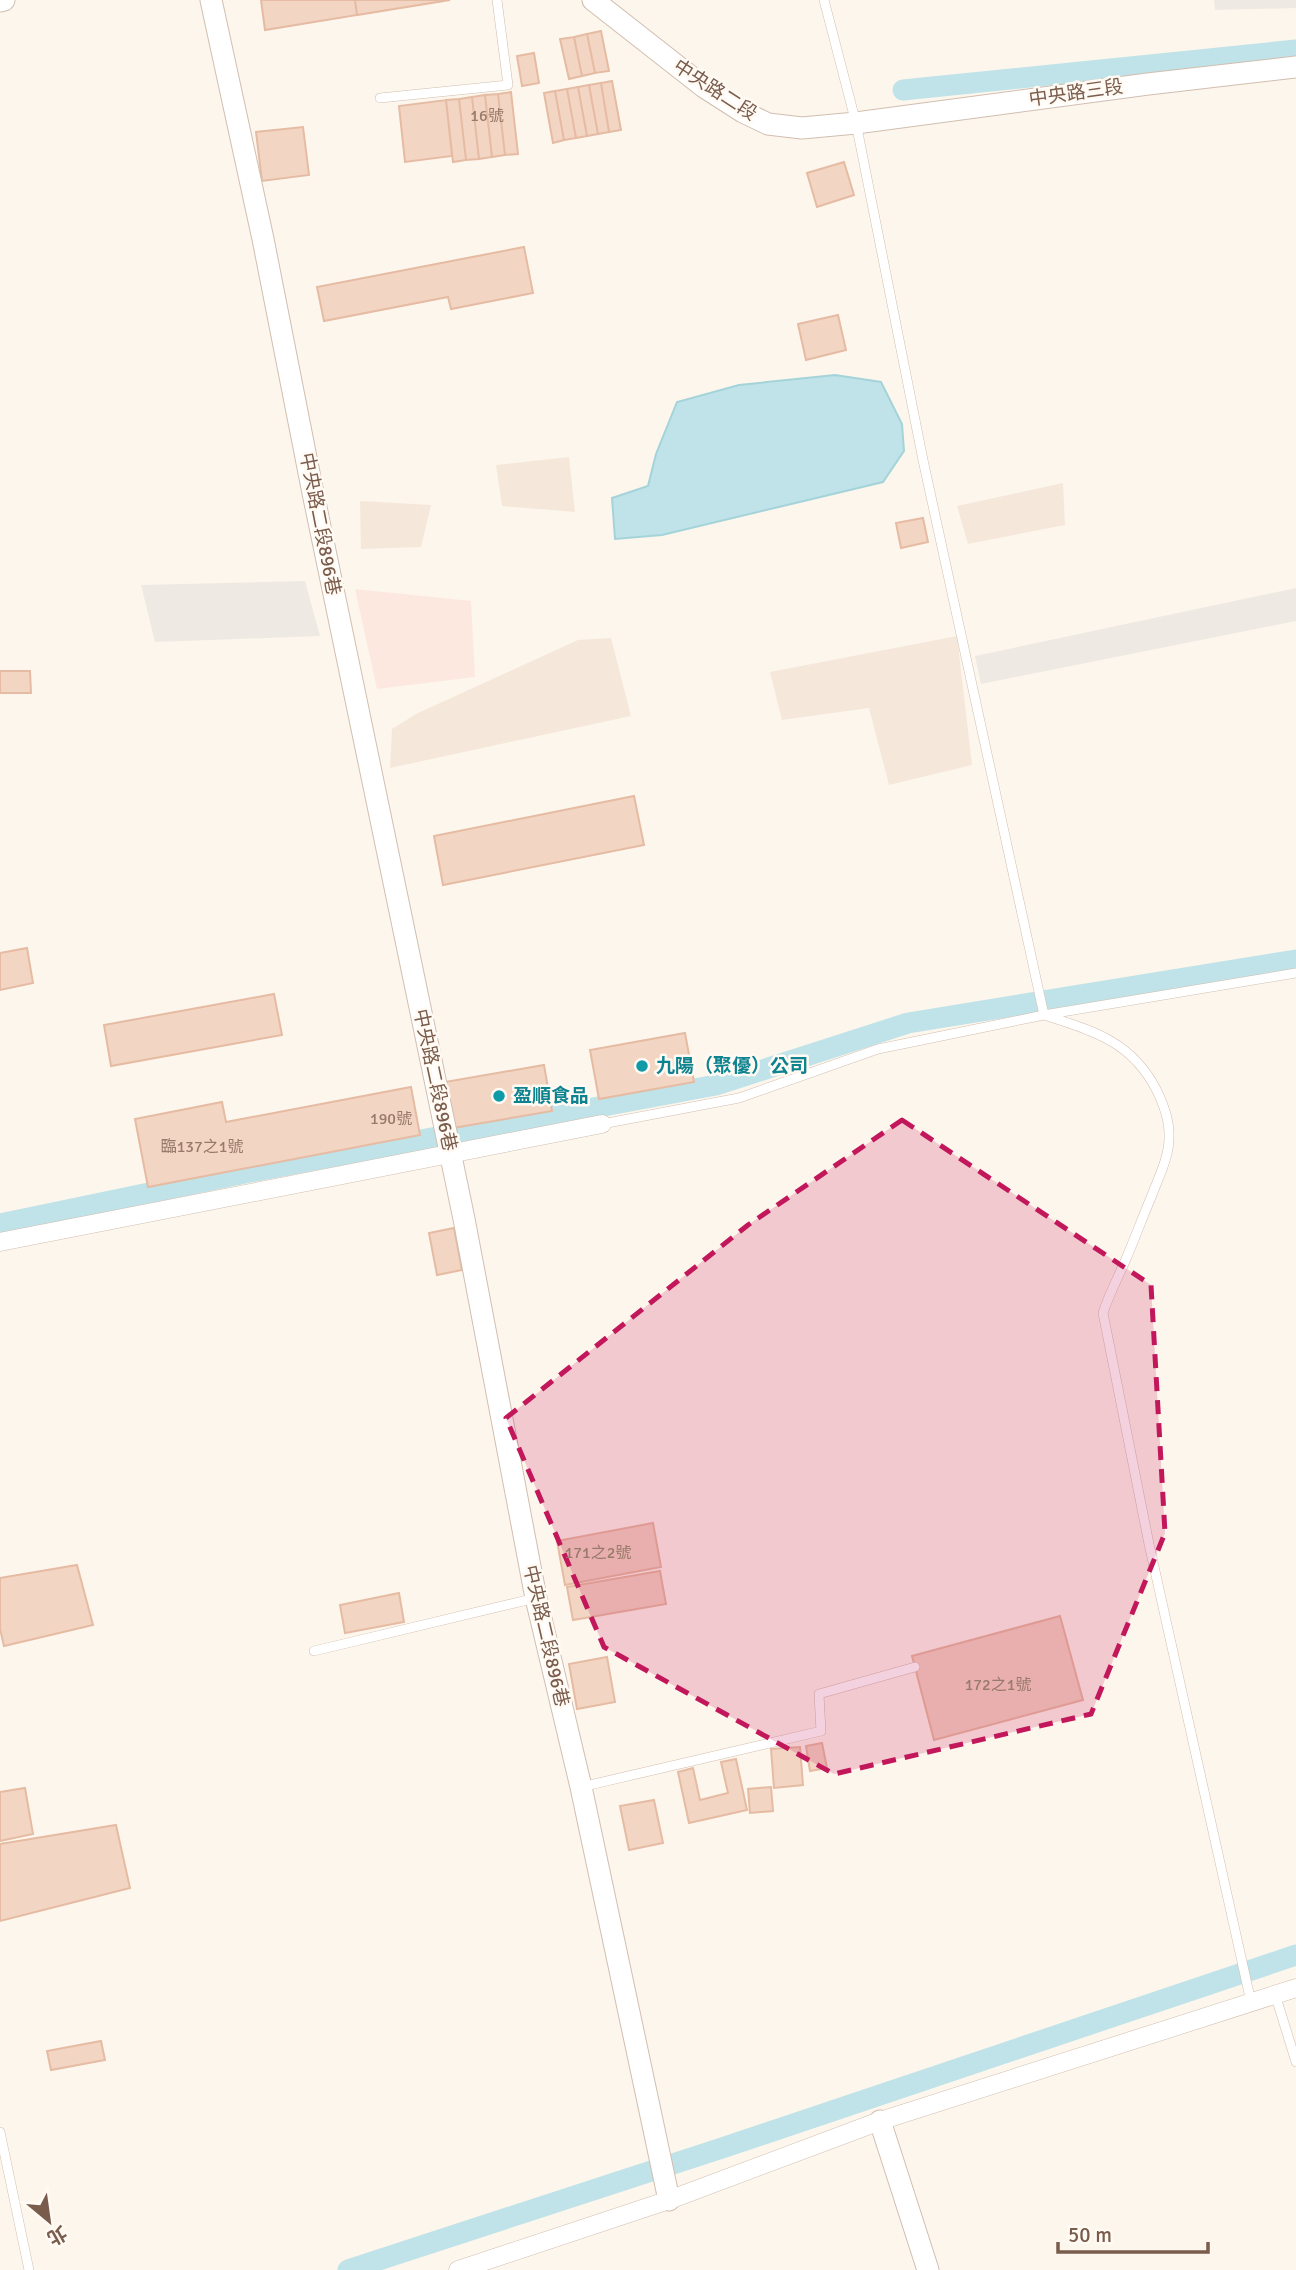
<svg xmlns="http://www.w3.org/2000/svg" width="1296" height="2270" font-family="Signika,'Noto Sans TC',sans-serif">
<rect width="100%" height="100%" fill="#fdf6ec"/>
<path fill="#f5e8da" d="M569,457L575,512L502,506L496,465Z
M1063,483L1065,525L968,544L957,506Z
M360,501L431,505L421,547L361,549Z
M957,636L972,765L889,785L869,708L782,720L770,672Z
M611,638L631,716L390,768L392,729L416,714L578,640Z"/>
<path fill="#fde8e0" d="M355,589L471,601L475,677L377,689Z"/>
<path fill="#efe9e4" d="M1214,0H1296V8L1215,10Z
M305,581L320,636L155,642L141,585Z
M1296,588V621L981,684L975,656Z"/>
<path fill="#bfe3e8" stroke="#a5d3da" stroke-width="2" d="M835,375L881,382L902,424L904,451L883,482L662,535L615,539L612,498L648,486L656,454L677,402L739,385Z"/>
<g fill="none" stroke-linecap="round" stroke-linejoin="round">
<path stroke="#bfe3e8" stroke-width="21" d="M903,90L1296,50
M0,1224L250,1172L716,1085L908,1023L1296,960
M348,2270L722,2148L1296,1955"/>
</g>
<path fill="#f3d5c3" stroke="#e6bba3" stroke-width="2" d="M261,0H355L357,15L265,30Z
M355,0H450L357,15Z
M601,31L609,71L595,73L587,34Z
M587,34L595,73L582,76L574,37Z
M574,37L582,76L569,79L560,39Z
M534,53L539,83L522,86L517,56Z
M612,81L621,130L609,132L601,83Z
M601,83L609,132L598,134L589,85Z
M589,85L598,134L587,136L578,87Z
M578,87L587,136L576,138L567,89Z
M567,89L576,138L564,140L555,91Z
M555,91L564,140L553,143L544,93Z
M511,92L518,154L505,155L498,94Z
M498,94L505,155L492,157L485,95Z
M485,95L492,157L479,159L472,97Z
M472,97L479,159L466,160L459,99Z
M459,99L466,160L453,162L446,100Z
M446,100L452,156L405,162L399,106Z
M303,127L309,175L262,181L256,132Z
M844,162L854,195L817,207L807,173Z
M524,247L533,293L451,309L448,297L324,321L317,287Z
M838,315L846,350L806,360L798,324Z
M923,518L928,542L901,548L896,523Z
M0,671H30L31,693H0Z
M634,796L644,845L443,885L434,836Z
M27,948L33,983L0,990V953Z
M274,994L282,1035L111,1066L104,1025Z
M685,1033L694,1082L599,1099L590,1050Z
M544,1065L552,1111L453,1128L445,1082Z
M411,1087L420,1135L148,1187L135,1119L222,1102L226,1122Z
M454,1228L462,1270L437,1275L429,1233Z
M653,1523L661,1567L565,1585L557,1541Z
M77,1565L93,1625L4,1646L0,1629V1578Z
M660,1571L666,1604L573,1620L567,1587Z
M399,1593L404,1622L345,1633L340,1605Z
M1060,1616L1083,1700L934,1740L912,1656Z
M607,1657L615,1702L577,1709L569,1664Z
M822,1743L827,1768L810,1771L806,1746Z
M800,1747L803,1785L774,1788L771,1749Z
M736,1759L747,1810L689,1823L678,1772L693,1768L700,1800L728,1793L721,1762Z
M771,1787L773,1811L750,1813L748,1789Z
M25,1788L33,1834L0,1841V1792Z
M654,1800L663,1843L629,1850L620,1806Z
M116,1825L130,1888L0,1921V1844Z
M101,2041L105,2060L51,2070L47,2051Z"/>
<g fill="none" stroke-linecap="round" stroke-linejoin="round">
<g stroke="#d1beb0" stroke-width="10">
<path id="service" d="M824,0L856,123L923,460L1044,1015C1093,1031 1131,1041 1156,1089C1163,1103 1169,1118 1169,1134C1170,1156 1159,1176 1152,1195C1143,1216 1135,1238 1126,1259C1118,1278 1109,1294 1103,1313L1149,1544L1251,2002
M380,98L508,85L497,0
M602,1124L739,1098L878,1049L1044,1015L1296,973
M314,1651L536,1598
M581,1787L821,1731L819,1694L915,1667
M1275,1994L1296,2062
M0,2132L29,2270"/>
</g>
<g stroke="#d1beb0" stroke-width="19">
<path id="minor" d="M0,1242L602,1124
M458,2270L669,2200L880,2121L1296,1988"/>
</g>
<g stroke="#d1beb0" stroke-width="23">
<path id="tertiary" d="M211,0L263,239L313,493L464,1219L536,1598L581,1787L669,2200
M593,0L704,87L743,112L768,124L802,128L856,123L1148,84L1296,67
M0,1L4,0
M880,2121L928,2270"/>
</g>
<use href="#service" stroke="#fff" stroke-width="9"/>
<use href="#minor" stroke="#fff" stroke-width="18"/>
<use href="#tertiary" stroke="#fff" stroke-width="21"/>
</g>
<path fill="#c2185b" fill-opacity="0.2" stroke="#c2185b" stroke-width="5" stroke-dasharray="14 9" stroke-linejoin="round" d="M902,1120L1151,1285L1165,1533L1091,1714L834,1774L604,1647L506,1418L748,1225Z"/>
<g fill="#0f9aa8" stroke="#fffaf3" stroke-width="2.5">
<circle cx="642" cy="1066" r="7"/>
<circle cx="499" cy="1096" r="7"/>
</g>
<g text-anchor="middle" dominant-baseline="central" stroke-width="5" stroke-linejoin="round" paint-order="stroke">
<g font-size="16" fill="#987a6a">
<text x="487" y="116">16號</text>
<text x="391" y="1119">190號</text>
<text x="202" y="1147">臨137之1號</text>
<text x="598" y="1553">171之2號</text>
<text x="998" y="1685">172之1號</text>
</g>
<g font-size="19" fill="#7a5c4d" stroke="#fffaf3">
<text transform="translate(715 90) rotate(33)">中央路二段</text>
<text transform="translate(1076 93) rotate(-8)">中央路三段</text>
<text transform="translate(320 524) rotate(79)">中央路二段896巷</text>
<text transform="translate(435 1080) rotate(78)">中央路二段896巷</text>
<text transform="translate(546 1636) rotate(77)">中央路二段896巷</text>
</g>
<g font-size="19" font-weight="bold" fill="#0d838f" stroke="#fffaf3" text-anchor="start">
<text x="656" y="1066">九陽（聚優）公司</text>
<text x="513" y="1096">盈順食品</text>
</g>
</g>
<g transform="translate(49 2221) rotate(151)" stroke="#fffaf3" stroke-width="5" paint-order="stroke">
<path d="M0-5L12 26L0 18L-12 26Z" fill="#7a5c4d"/>
<text y="-10" font-size="19" font-weight="bold" text-anchor="middle" fill="#7a5c4d">北</text>
</g>
<path d="M1058 2242v10h150v-10" fill="none" stroke="#7a5c4d" stroke-width="3.5"/>
<text x="1068" y="2242" font-size="21" fill="#7a5c4d" stroke="#fffaf3" stroke-width="5" paint-order="stroke">50 m</text>
</svg>
